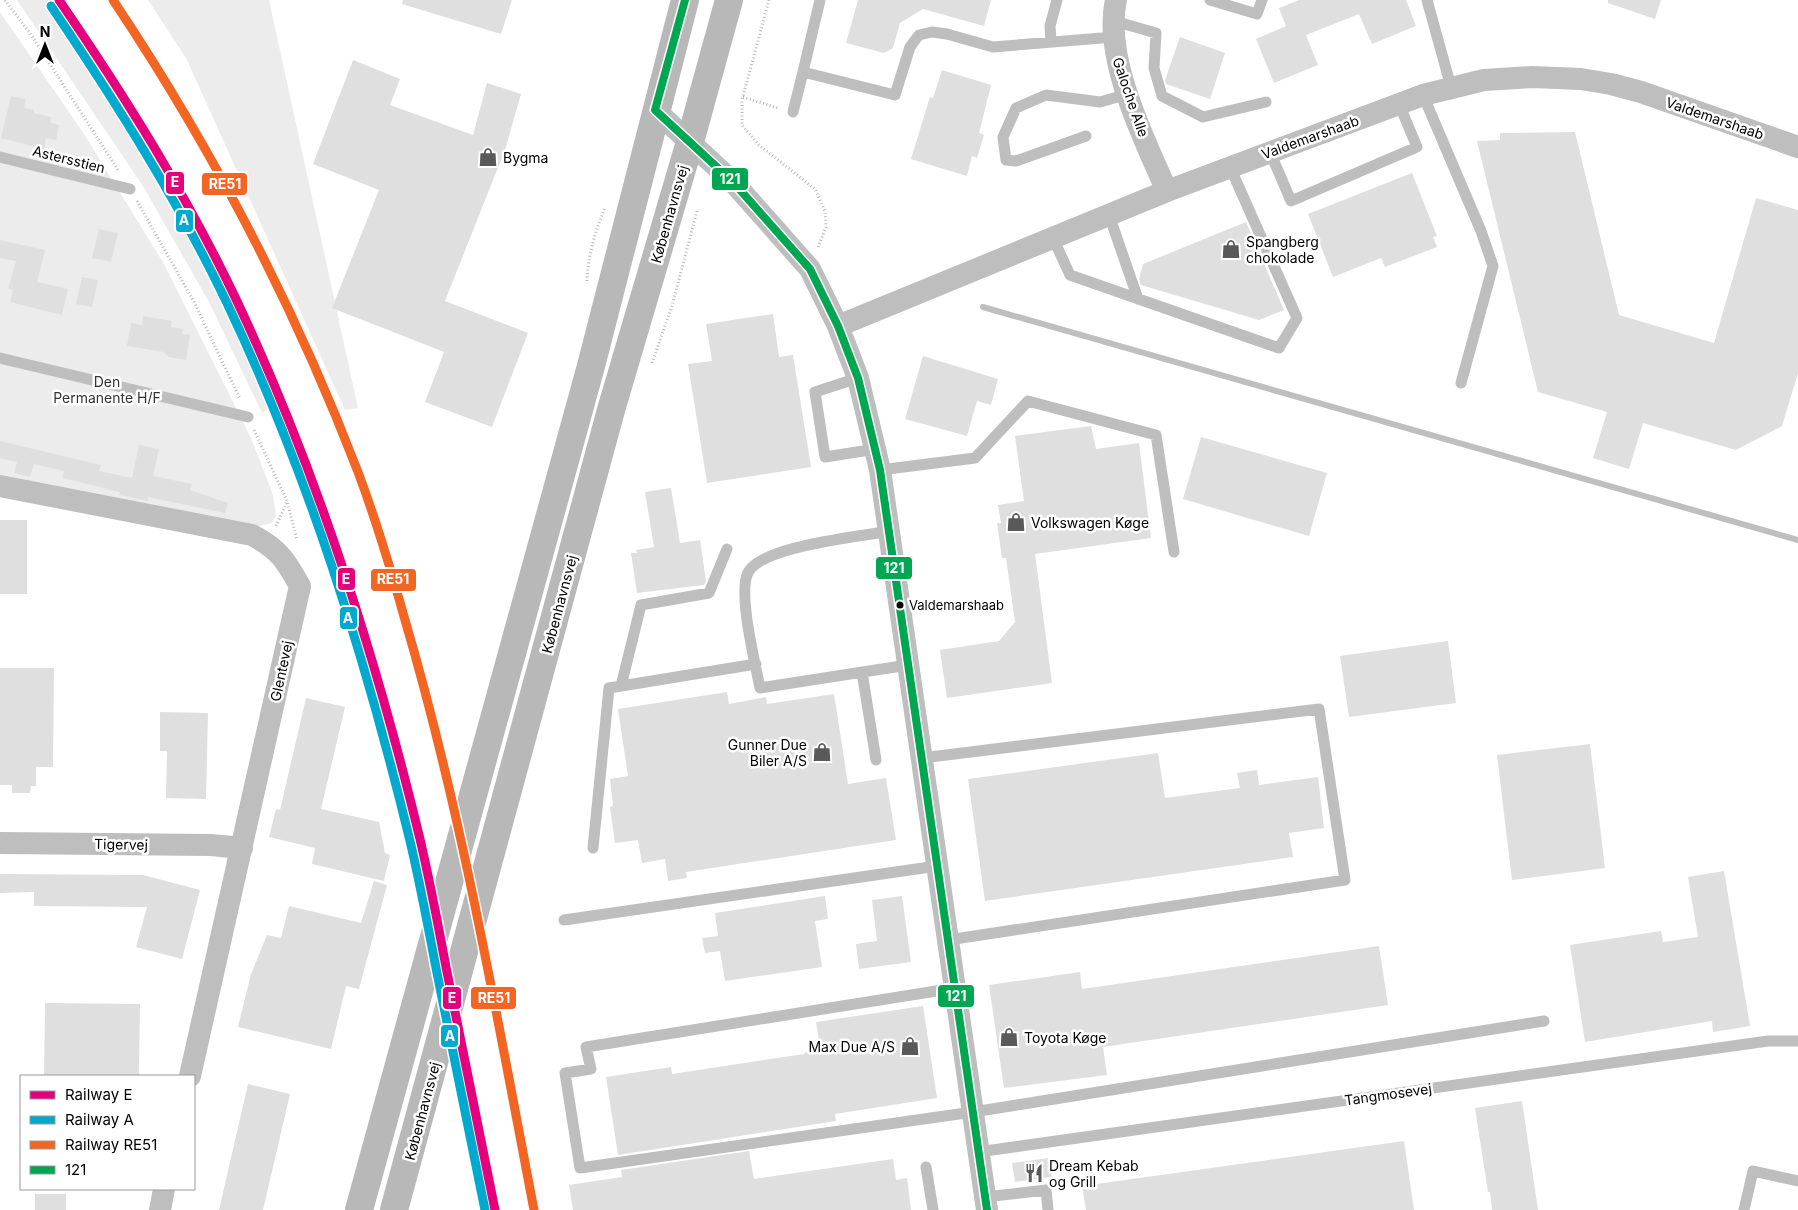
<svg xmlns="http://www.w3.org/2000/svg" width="1798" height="1210" font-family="Inter,sans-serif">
<rect width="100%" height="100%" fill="#fff"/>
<path fill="#ececec" d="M17,0H49L132,126L166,183L233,312L262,374L269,407L262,413L209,302L143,186Z
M148,0H269L358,408L345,410L186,58Z
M0,12L84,134L164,264L251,438L273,495L276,515L272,523L255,527L0,477Z"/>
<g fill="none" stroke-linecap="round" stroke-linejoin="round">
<path stroke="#bfbfbf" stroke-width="6" d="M983,307L1798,540"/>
</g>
<path fill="#dfdfdf" d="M403,0H512L501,34L402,4Z
M858,0H991L984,26L923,9L900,23L893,48L884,53L846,43Z
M1299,0H1406L1416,26L1372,44L1359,14L1306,35L1318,65L1274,83L1256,39L1286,26L1279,8Z
M1608,0H1661L1655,19L1608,3Z
M1180,37L1225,53L1210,99L1166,84L1165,80Z
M353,60L400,79L390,105L473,135L487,83L521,94L505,150L445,301L528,333L492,427L425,402L444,352L332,308L379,190L313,164Z
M942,70L991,85L979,133L984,135L977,158L972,156L967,176L911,159L930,97L933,98Z
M11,96L26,99L24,108L34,110V113L51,117L50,123L59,125L56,140L46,138L44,149L1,138Z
M1575,132L1619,315L1714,343L1756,198L1798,210V373L1782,426L1736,450L1643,423L1629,469L1593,458L1607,412L1538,392L1477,141L1500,140V133Z
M1412,173L1437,236L1433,237L1437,247L1385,267L1381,258L1333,277L1308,214Z
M1246,222L1284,310L1259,320L1141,285L1139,279L1143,264Z
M99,229L118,233L111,262L92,258Z
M0,240L45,250L37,282L68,289L62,315L10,302L13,290L8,289L16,261L0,258Z
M82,277L98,280L92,307L76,304Z
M773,314L779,357L793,355L811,467L707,483L688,364L712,361L706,324Z
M143,316L172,321L171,327L183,329L182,334L190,335L186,360L169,357L164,352L127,346L131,323L142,325Z
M923,356L998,379L991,405L977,401L967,436L905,419Z
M1091,426L1096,449L1139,443L1151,538L1035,554L1052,683L947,698L940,650L999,641L1015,622L1006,558H1002L997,523H1001L998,505L1024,501L1015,436Z
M1201,437L1327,473L1309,536L1183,499Z
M0,441L101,465L99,471L132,478L139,445L159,449L153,476L192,484L190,490L228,503L225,513L148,497V501L119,495L120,492L63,478L64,471L34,464L30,477L14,473L17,462L0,458Z
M671,488L680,543L700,540L706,581L704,585L637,593L631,553H637L636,550L654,547L645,492Z
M0,520H27V594H0Z
M1448,641L1456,703L1349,717L1340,656Z
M0,668H54L53,767H36V786H31L30,793H12V785H0Z
M727,692L729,704L766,697L767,704L834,694L848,784L886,778L896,840L686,872L687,878L668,881L665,859L642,863L638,840L615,843L610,807L613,806L610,779L628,776L618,709Z
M306,698L345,707L321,809L379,822L385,853L390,855L384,881L312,864L315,848L269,837L276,809L280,810Z
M160,712L208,713L206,799L166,798L167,751H160Z
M1590,744L1605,868L1512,880L1497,755Z
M1158,753L1165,798L1240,788L1237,773L1257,770L1259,785L1318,777L1324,828L1289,833L1293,857L985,901L968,779Z
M1724,871L1750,1026L1713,1032L1712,1021L1585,1042L1570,945L1661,931L1663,942L1698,937L1688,877Z
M0,874L143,875L200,890L182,959L136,947L147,907L34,906V892L0,893Z
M374,881L387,885L359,989L346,986L331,1049L238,1027L251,974L267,935L281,938L289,906L361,923Z
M825,896L828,919L815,921L822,967L725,981L720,951L705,953L702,938L718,936L715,913Z
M902,896L911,962L859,969L856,944L877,941L872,900Z
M1379,946L1388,1005L1103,1047L1107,1075L1004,1088L989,985L1080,972L1082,989Z
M45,1003L140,1004L139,1076H44Z
M923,1006L937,1098L835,1114L836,1121L618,1155L606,1077L671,1067L672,1074L804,1054L819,1041L816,1022Z
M248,1084L290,1094L263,1210H219Z
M1522,1101L1538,1210H1492L1490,1192H1488L1475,1108Z
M1404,1141L1414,1210H1086L1082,1186Z
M749,1151L754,1179L893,1159L896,1180L907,1178L911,1210H573L569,1185L622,1177L621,1170Z
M1049,1158L1052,1177L1015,1182L1012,1163Z
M35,1194H66V1210H35Z"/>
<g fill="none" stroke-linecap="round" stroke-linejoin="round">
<path stroke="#b9b9b9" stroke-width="3" stroke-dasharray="1 2.5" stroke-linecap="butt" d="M5,0L32,36L118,170
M769,0L742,100V125L759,145L815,189L825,211L826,227L818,247
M743,97L778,108
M137,201L194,302L240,399
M587,281C588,256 595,231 605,208
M652,363L672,306L697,211
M254,430L287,501L297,540
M276,526L287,502"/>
<path stroke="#bebebe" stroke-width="11" d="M820,0L803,72L895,95L910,47L919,35L932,32L947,34L993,47L1114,37
M1210,0L1257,14L1262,0
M1427,0L1451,87
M1114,21L1156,33L1154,68L1162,96L1203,117L1266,102
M1051,42L1050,26L1057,0
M1423,95L1481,231L1493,266L1461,383
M793,112L803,72
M1086,136L1016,161L1006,160L1003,137L1016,108L1046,95L1100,102L1128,94
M1270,152L1291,201L1417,147L1399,104
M0,157L130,189
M1109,215L1138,299
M1053,238L1070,275L1279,348L1297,318L1230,167
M0,358L248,417
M858,378L815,392L825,457L876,449
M880,470L975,458L1028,401L1156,435L1174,552
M889,531C860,537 756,546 747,575C739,598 755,662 760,688L908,665
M862,672L876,760
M621,686L641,605L709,593L727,549
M922,758L1319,709L1345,880L948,940
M593,848L609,688L756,664
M564,920L937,866
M955,988L586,1047L591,1069L565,1073L580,1168L973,1112L1544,1021
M978,1152L1768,1041H1798
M926,1167L933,1210
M985,1197L1046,1190L1048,1210
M1744,1210L1753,1171L1798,1181"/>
<path stroke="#bebebe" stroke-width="22" d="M1116,0C1103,57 1144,139 1167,191
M655,110L733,182L810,269L838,326L858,378L880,470L987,1210
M838,326L1167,191L1423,95L1484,80L1532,77L1581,79L1611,84L1641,92L1798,147
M0,486L252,535C279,549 286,561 300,586L190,1076
M0,843L211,845L242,848
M160,1210L164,1189"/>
<path stroke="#b8b8b8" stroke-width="28" d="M359,1210L591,366L685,0
M394,1210L611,410L690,142L729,0"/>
<g stroke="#fff" stroke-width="11">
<path id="bus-1" d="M685,0L655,110L733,182L810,269L838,326L858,378L880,470L987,1210"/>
</g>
<use href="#bus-1" stroke="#00a651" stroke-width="8"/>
<g stroke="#fff" stroke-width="12">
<path id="rail-1" d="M59,0C124,95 185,192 235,297C317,470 375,653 420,839C430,882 438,924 446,967C462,1048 479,1129 495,1210"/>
</g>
<g stroke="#fff" stroke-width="12">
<path id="rail-2" d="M51,6C115,101 176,197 226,301C308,473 365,656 410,841C420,883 428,926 436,968C452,1049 469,1129 485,1210"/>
</g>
<g stroke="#fff" stroke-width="12">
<path id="rail-3" d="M113,0C212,148 294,305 358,472C376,520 391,570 405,620C462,814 496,1012 534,1210"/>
</g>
<use href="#rail-1" stroke="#e5007d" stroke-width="9"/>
<use href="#rail-2" stroke="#00a9ce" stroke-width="9"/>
<use href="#rail-3" stroke="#f26522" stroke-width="9"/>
</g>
<defs>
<g id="shop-bare" transform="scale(1.5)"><path d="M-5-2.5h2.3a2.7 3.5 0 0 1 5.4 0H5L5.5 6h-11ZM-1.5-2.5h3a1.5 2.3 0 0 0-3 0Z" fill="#595959" stroke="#fff" stroke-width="2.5" paint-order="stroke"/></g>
<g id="restaurant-bare" transform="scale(1.5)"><path d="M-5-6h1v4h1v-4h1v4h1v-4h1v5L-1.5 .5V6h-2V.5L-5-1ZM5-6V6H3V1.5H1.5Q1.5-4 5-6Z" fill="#595959" stroke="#fff" stroke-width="2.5" paint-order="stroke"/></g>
</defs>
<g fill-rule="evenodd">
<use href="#shop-bare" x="488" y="157"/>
<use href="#shop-bare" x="1231" y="249"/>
<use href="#shop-bare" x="1016" y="522"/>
<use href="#shop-bare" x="822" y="752"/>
<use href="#shop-bare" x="1009" y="1037"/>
<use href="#shop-bare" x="910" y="1046"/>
<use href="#restaurant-bare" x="1034" y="1173"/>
</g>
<circle fill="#000" stroke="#fff" stroke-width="2" cx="900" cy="605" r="4.5"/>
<g text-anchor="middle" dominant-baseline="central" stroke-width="5" stroke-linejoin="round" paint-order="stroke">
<g font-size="13" fill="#000" stroke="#fff" text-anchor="start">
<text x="909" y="605">Valdemarshaab</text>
</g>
<g font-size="14" fill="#000" stroke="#fff">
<text transform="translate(1131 97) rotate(71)">Galoche Alle</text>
<text transform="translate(1715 118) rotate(19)">Valdemarshaab</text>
<text transform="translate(1310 137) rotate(-20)">Valdemarshaab</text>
<text transform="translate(69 159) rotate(14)">Astersstien</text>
<text transform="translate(669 214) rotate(-74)">Københavnsvej</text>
<text transform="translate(559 604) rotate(-75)">Københavnsvej</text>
<text transform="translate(281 671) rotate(-78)">Glentevej</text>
<text transform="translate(121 844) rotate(1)">Tigervej</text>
<text transform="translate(1388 1094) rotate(-8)">Tangmosevej</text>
<text transform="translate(422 1111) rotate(-75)">Københavnsvej</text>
</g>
<g font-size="14" fill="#000" stroke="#fff" text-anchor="start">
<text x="503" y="157">Bygma</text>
<text x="1246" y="241">Spangberg<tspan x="1246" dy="16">chokolade</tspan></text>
<text x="1031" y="522">Volkswagen Køge</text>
<text x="807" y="744" text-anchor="end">Gunner Due<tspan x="807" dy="16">Biler A/S</tspan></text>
<text x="1024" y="1037">Toyota Køge</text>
<text x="895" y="1046" text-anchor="end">Max Due A/S</text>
<text x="1049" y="1165">Dream Kebab<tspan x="1049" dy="16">og Grill</tspan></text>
</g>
<g font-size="14" fill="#333" stroke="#fff">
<text x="107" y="381">Den<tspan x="107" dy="16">Permanente H/F</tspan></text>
</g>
</g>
<g stroke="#fff" stroke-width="2">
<rect x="711" y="167" width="38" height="24" rx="5" fill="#00a651"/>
<rect x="165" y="171" width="20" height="24" rx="5" fill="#e5007d"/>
<rect x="201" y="172" width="47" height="24" rx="5" fill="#f26522"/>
<rect x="175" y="209" width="19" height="24" rx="5" fill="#00a9ce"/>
<rect x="875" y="556" width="38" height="24" rx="5" fill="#00a651"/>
<rect x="337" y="567" width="19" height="24" rx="5" fill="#e5007d"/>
<rect x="370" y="568" width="47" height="24" rx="5" fill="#f26522"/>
<rect x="339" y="606" width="19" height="24" rx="5" fill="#00a9ce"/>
<rect x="937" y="984" width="38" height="24" rx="5" fill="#00a651"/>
<rect x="442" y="986" width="20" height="24" rx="5" fill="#e5007d"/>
<rect x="470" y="986" width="47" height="24" rx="5" fill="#f26522"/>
<rect x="440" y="1024" width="19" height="24" rx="5" fill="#00a9ce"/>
</g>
<g font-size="14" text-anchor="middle" font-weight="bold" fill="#fff">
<text x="730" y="184">121</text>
<text x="175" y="187">E</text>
<text x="225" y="189">RE51</text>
<text x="184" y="225">A</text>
<text x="894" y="573">121</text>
<text x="346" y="584">E</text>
<text x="393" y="584">RE51</text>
<text x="348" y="623">A</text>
<text x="956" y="1001">121</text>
<text x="452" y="1003">E</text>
<text x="494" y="1003">RE51</text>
<text x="450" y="1041">A</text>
</g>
<rect x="20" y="1075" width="175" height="115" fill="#ffffff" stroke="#999999"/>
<rect x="30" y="1091" width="25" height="8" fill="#e5007d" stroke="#999999"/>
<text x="65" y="1100" font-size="15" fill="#000000">Railway E</text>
<rect x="30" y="1116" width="25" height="8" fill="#00a9ce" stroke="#999999"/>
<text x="65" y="1125" font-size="15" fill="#000000">Railway A</text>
<rect x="30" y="1141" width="25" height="8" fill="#f26522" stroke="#999999"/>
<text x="65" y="1150" font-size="15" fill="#000000">Railway RE51</text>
<rect x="30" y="1166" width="25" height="8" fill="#00a651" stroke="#999999"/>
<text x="65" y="1175" font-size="15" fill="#000000">121</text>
<g transform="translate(45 45)" stroke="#ffffff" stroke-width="4" paint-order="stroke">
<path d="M0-4L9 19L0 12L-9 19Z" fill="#000000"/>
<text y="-8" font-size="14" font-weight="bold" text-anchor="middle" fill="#000000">N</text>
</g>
</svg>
